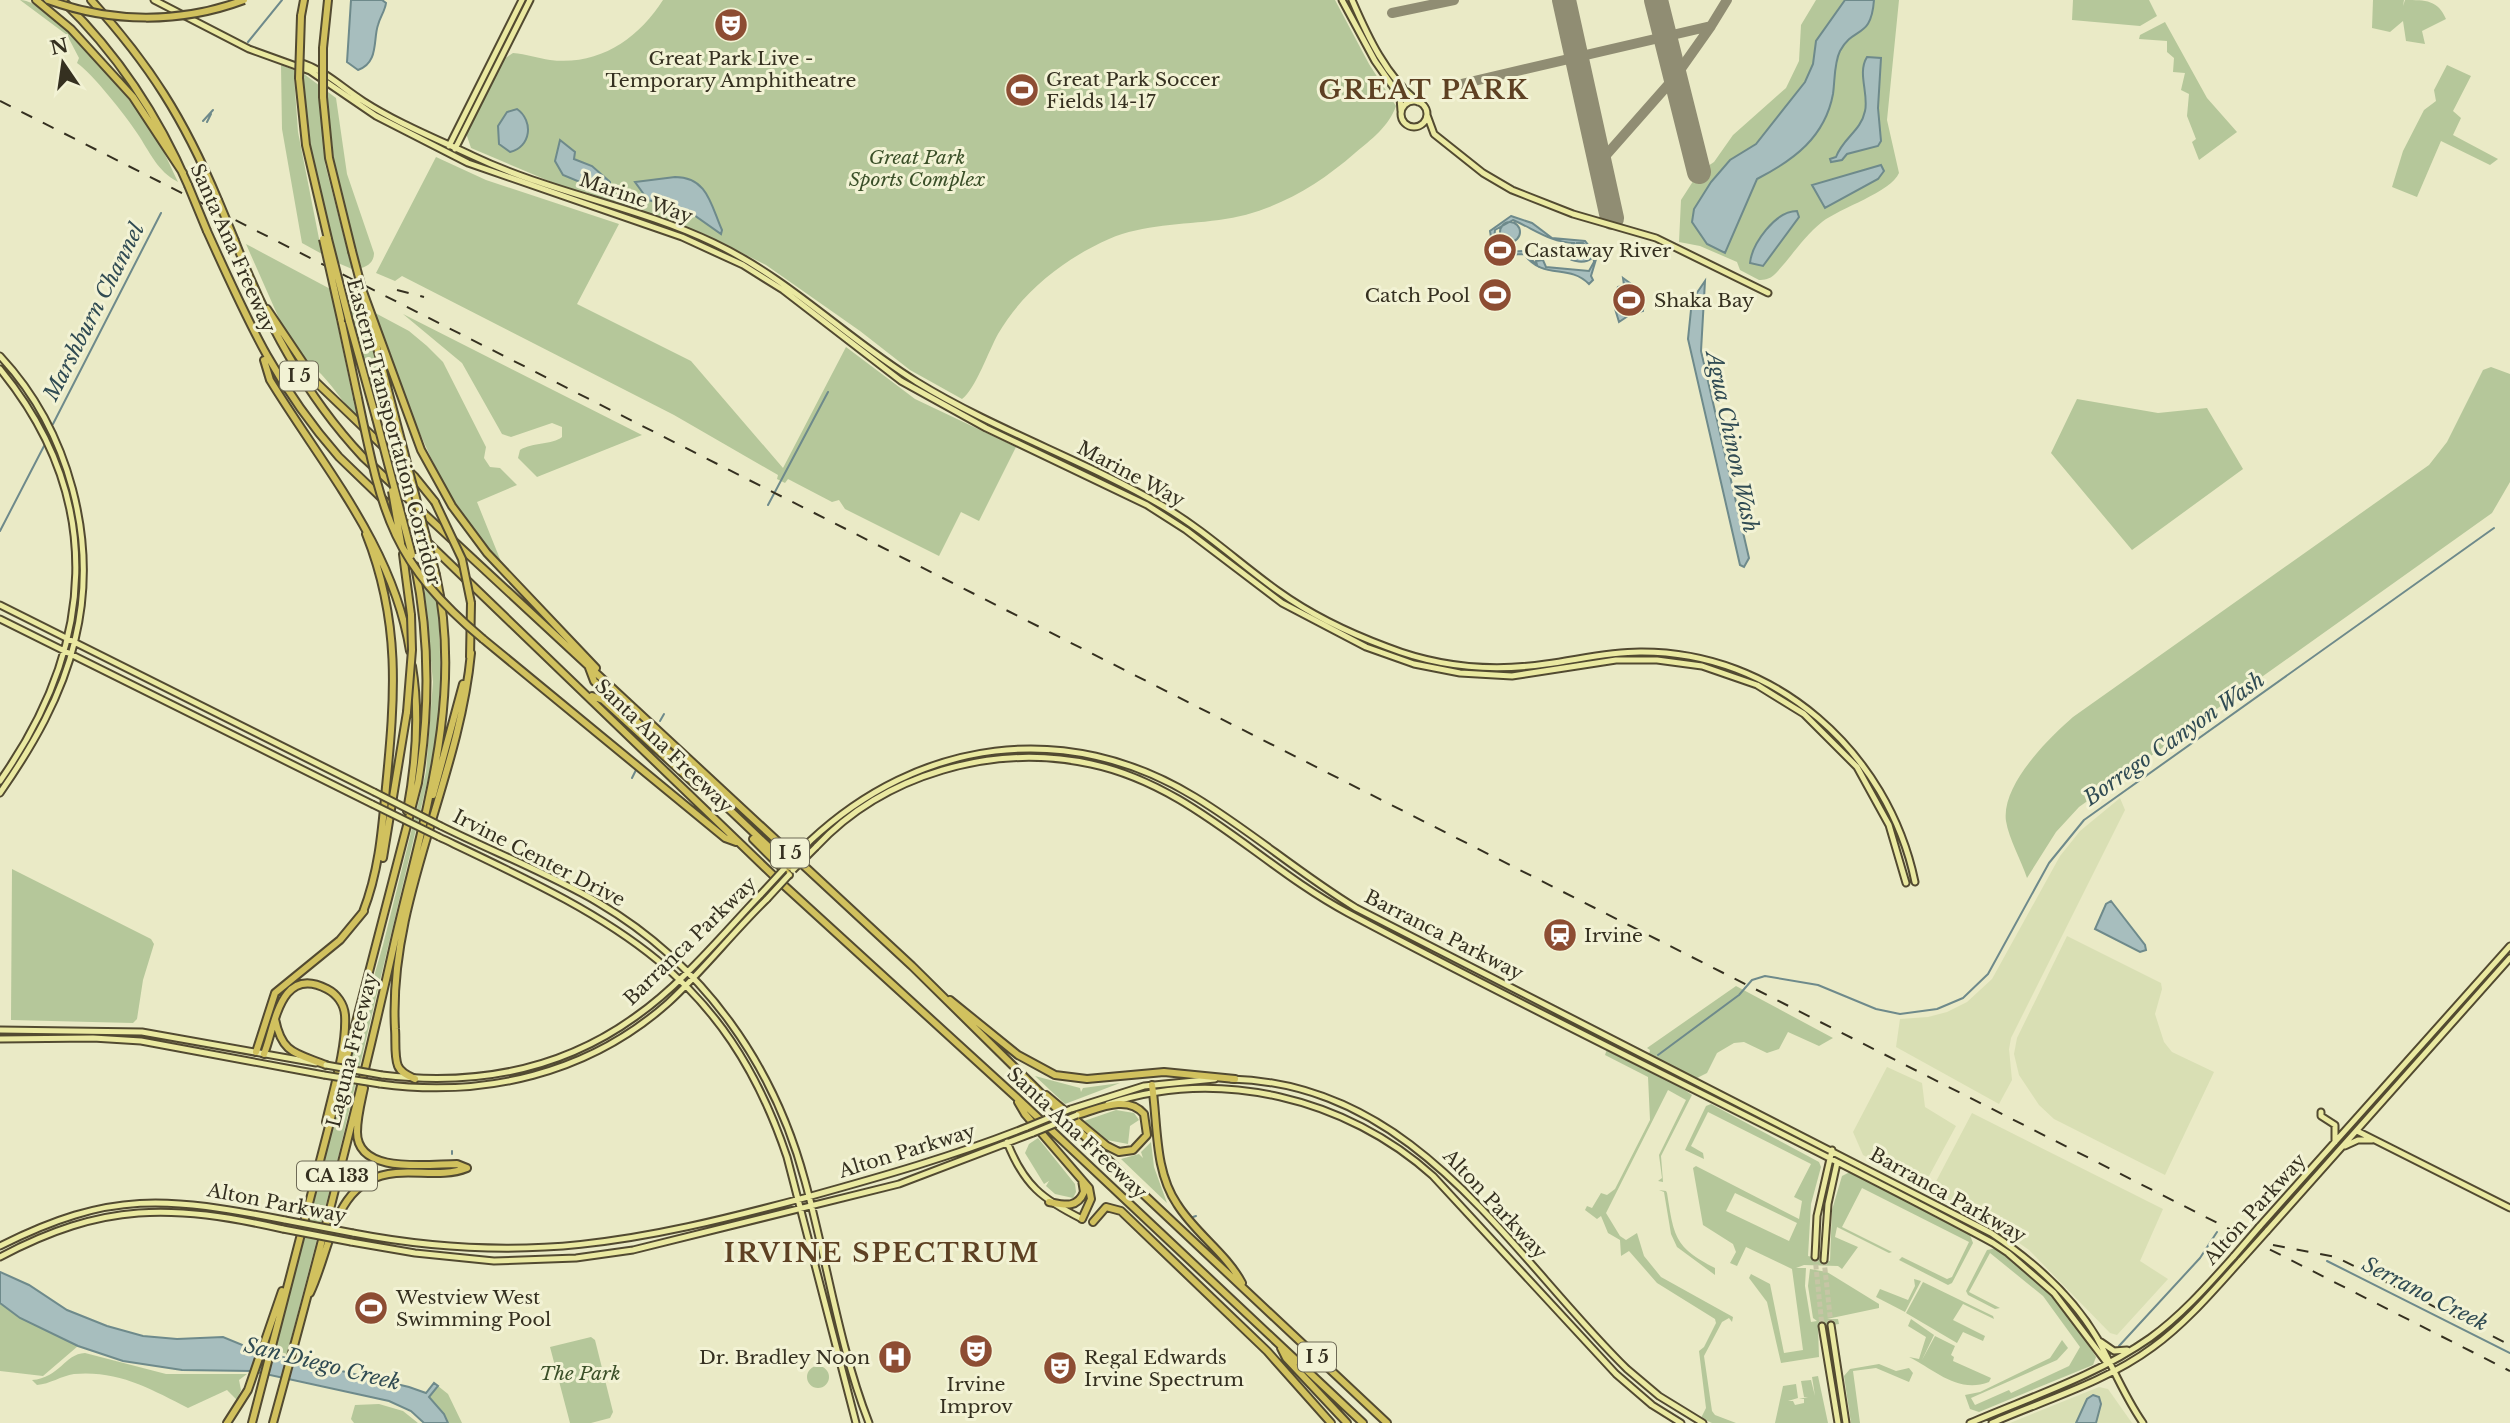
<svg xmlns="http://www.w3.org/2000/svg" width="2510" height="1423" font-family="'Libre Baskerville',serif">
<rect width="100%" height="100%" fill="#eaeac6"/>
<path fill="#d9dfb4" d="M2120,798L2125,810L2011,1038L2009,1049L2012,1080L1999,1104L1896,1047L1900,1019L1928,1017L1947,1012L1967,1002L1992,979L2060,856L2080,831Z
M2067,936L2161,983L2162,989L2155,1014L2164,1042L2172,1052L2214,1072L2165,1175L2054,1119L2039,1105L2019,1075L2014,1054L2017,1038Z
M1887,1067L1922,1083L1925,1107L1956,1126L1923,1187L1863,1155L1853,1132Z
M1972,1113L2163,1209L2140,1261L2168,1279L2117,1335L2110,1333L2029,1250L1985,1219L1931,1191Z
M2099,1387L2108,1389L2132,1423H2010Z"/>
<path fill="#b5c79a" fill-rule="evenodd" d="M20,0C50,0 128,94 146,120C159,140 168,161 178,182C157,171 150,152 137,133C126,116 92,73 77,63L79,58L67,35Z
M663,0H1335L1369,64L1396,106C1389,126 1371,140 1355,153C1315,188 1271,213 1219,220C1181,225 1144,224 1109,239C1064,259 1023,291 998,334C989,350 975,390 962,399L910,370L860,331L766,265L702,233L556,184L471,148L466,133L504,59L513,53C526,54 538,58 550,60C599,66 638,39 663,0Z
M1816,0H1899L1887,120L1899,173C1891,192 1840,208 1822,222C1802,238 1791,258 1774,275C1770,279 1764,280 1759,280L1740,270L1737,262L1700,246L1679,242L1681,200L1699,172L1714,162L1733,135L1786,88L1799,61L1801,25Z
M2073,0H2149L2157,16L2140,26L2072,20Z
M2373,0H2404L2403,6L2405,0C2426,0 2438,0 2446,19L2422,31L2425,44L2406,41L2403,21L2390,32L2372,28Z
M2165,22L2207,98L2237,132L2199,160L2192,142L2196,139L2187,116L2189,94L2181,90L2185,73L2173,72L2174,58L2167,52V41L2139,39L2140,35Z
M281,65L304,74L336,98L347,174L374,253C374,261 369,266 361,268L335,169L327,99L319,95L325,164L352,269L338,263L312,156L303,81L294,76L298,132L322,254L302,243L282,129Z
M2447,65L2471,76L2453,111L2461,118L2453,135L2498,159L2490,165L2441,141L2417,197L2392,187L2403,151L2424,110L2436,101L2434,90Z
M436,157L486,180L619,224L577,304L691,361L783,468L846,347L915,399L1016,447L979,521L961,512L939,556L845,509L839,500L832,502L788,479L785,483L777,479L778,475L674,415L402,276L395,281L376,273Z
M246,244L409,331L427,346L443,362L486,447L484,458L490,467L500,468L517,485L477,502L502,564C440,499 412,416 382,334L369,331L396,434L378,415L353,321L336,318L357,417C342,402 332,384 316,369L312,372L281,323Z
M403,314L642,435L537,477L518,458L520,450C533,442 552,445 562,437V427L552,423L511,437L502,434L462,363Z
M2491,367L2510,374V482L2492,513L2079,807L2056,832L2027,878C2021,860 2009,839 2006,821C2001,785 2049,738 2073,717L2429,465L2447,442L2483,370Z
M2077,399L2158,413L2207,408L2243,469L2132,550L2051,453Z
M435,581C442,644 443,703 431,766L336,1166L287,1354L275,1350L341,1091L383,945L426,772L433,682L424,587Z
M12,869L151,939L154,944L143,980L137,1019L133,1023L11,1020Z
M1736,986L1833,1038L1819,1046L1788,1032L1779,1049L1767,1053L1744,1042L1734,1043L1717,1053L1707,1073L1695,1079L1649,1055L1650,1050L1647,1048Z
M1607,1049L1668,1079L1692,1095L1661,1156L1663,1182L1658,1181L1662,1178L1659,1155L1686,1100L1668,1090L1606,1213L1620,1236L1626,1240L1637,1233L1644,1256L1661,1277L1733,1317L1732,1322L1729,1318L1722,1322L1704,1356L1712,1411L1715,1415L1736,1423H1712L1701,1418L1706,1408L1699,1351L1704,1347L1716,1323L1715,1319L1657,1283L1629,1251L1621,1256L1620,1240L1608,1233L1601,1216L1597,1219L1585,1210L1587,1206L1592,1208L1601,1193L1607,1195L1615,1189L1650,1120L1648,1077L1605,1055Z
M1035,1076L1080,1088L1081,1092L1083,1088L1120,1083L1065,1104Z
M1711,1104L1819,1162L1821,1167L1811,1204L1808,1256L1830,1261L1832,1210L1842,1176L1850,1172L1970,1235L1973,1243L1952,1283L1948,1285L1899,1260L1902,1257L1947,1279L1952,1277L1969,1242L1862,1188L1842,1227L1892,1252L1889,1253L1837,1227L1835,1237L1858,1247L1842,1269L1838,1266L1804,1265L1796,1268H1806L1805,1286L1811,1322L1817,1321L1813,1318L1808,1286L1810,1269L1827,1272L1879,1304V1308L1827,1319H1838L1839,1324L1818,1327L1819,1357L1781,1363L1767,1302L1749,1278L1751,1274L1770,1284L1784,1353L1803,1350L1792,1269L1746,1247L1737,1266L1730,1263L1736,1252L1733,1244L1703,1225L1693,1168L1696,1166L1799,1219L1802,1201L1794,1197L1811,1164L1708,1112L1691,1146L1703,1153L1704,1159L1685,1150L1706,1106ZM1735,1193L1797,1223L1789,1241L1726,1211Z
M1116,1110L1134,1113L1139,1120L1130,1126L1128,1144L1107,1140L1084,1121Z
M1038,1138L1075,1184L1076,1192L1073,1198L1055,1194L1046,1186L1049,1181L1044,1184L1025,1153L1029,1144Z
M1151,1142L1154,1167L1167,1203L1121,1159L1139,1154L1143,1158L1141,1152Z
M1659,1190L1666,1191L1667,1193C1674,1236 1674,1247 1715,1268V1275L1677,1247L1671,1234L1664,1192Z
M1997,1248C2039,1276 2070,1314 2096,1357L2093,1365L2088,1367L1979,1412L1970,1409L1965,1395L1980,1392L2050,1358L2062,1340L2068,1348L2057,1360L1971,1398L1975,1405L2009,1390L2011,1393L2069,1366L2080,1347L2043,1296L1990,1253L1969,1292L2000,1308L1995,1309L1968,1295L1966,1291L1987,1250Z
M1914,1279L1921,1281L1905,1312L1876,1297L1880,1289L1908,1300L1915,1286Z
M1923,1282L1993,1316L1994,1319L1963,1304L1953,1320L1985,1336L1983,1341L1963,1332L1957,1343L1906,1313Z
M0,1303L20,1318L78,1346L43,1376L0,1371Z
M1911,1319L1934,1335L1922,1360L1935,1336L1955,1346L1951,1355L1954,1357L1953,1361L1991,1378L1989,1382C1958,1394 1935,1370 1909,1357L1919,1359L1926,1337L1908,1326Z
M591,1337L595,1340L613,1412L610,1418L591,1423H570L550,1347Z
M85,1353L166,1374H247L239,1380L241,1390L237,1400L227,1390L188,1408C151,1389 118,1370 74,1374C61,1376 50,1384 37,1385L32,1380C60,1378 64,1354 85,1353Z
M1879,1364L1896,1371L1909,1368L1913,1373L1909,1382L1876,1368L1853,1371L1860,1423H1851L1844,1376L1850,1369Z
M807 1377a11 11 0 1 1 22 0a11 11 0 1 1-22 0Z
M1818,1376L1828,1423H1775L1783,1386L1796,1384L1798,1398L1788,1401H1793L1795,1405L1804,1403V1399H1799L1808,1397H1804L1801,1381L1811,1380L1815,1396L1812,1377Z
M438,1386L448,1394L462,1423H448L444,1414L429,1397Z
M379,1404L403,1411L418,1423H354L351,1419L355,1405Z"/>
<path fill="#a7bebe" stroke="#6e8a8b" stroke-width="2" fill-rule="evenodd" d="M351,0H382L386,3C385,11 380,17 378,25C373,39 379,63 358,70L347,62Z
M1845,0H1874C1871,40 1854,25 1840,51C1834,63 1835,80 1833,94C1825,137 1794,160 1757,179L1725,253L1707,244L1692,222L1694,209L1711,182L1730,160L1756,144L1805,82L1813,64L1816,41Z
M1867,57L1881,58L1878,108L1881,141L1878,146L1847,154L1842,160L1831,162L1830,159L1836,157C1843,138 1861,131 1865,111C1869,94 1857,73 1867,57Z
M517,109C534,121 531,147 510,152L499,144L498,126L507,112Z
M560,140L575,152L574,159L592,166L610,182V185H587L563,175L555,161Z
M1881,165L1884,171L1878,179L1825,208L1812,185Z
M675,177C708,177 711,206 722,230L721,234L691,213L648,200L635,182Z
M1797,211L1799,217L1763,266L1750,263C1752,244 1775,211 1797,211Z
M1511,216L1532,223L1552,238L1585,241L1597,256L1591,276L1593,280L1589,284C1568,263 1544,281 1524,254L1502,255L1492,243L1490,231ZM1513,220C1536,230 1549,242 1575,243L1565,248L1566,256C1572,262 1585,264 1592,258L1586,247L1576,243H1583L1593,253L1594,262L1589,271L1546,267L1543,260L1536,261L1537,265L1523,251L1504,252L1494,239L1495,230Z
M1500 232a10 10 0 1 1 20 0a10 10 0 1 1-20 0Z
M1623,278L1634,286L1629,295L1644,298L1643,311L1631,314L1619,322L1613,302L1618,287L1624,285Z
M1705,281L1701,351L1749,558L1744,567L1740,565L1688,339L1692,300Z
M2111,901L2145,945L2146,950L2140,952L2095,929L2106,904Z
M0,1272L29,1285L67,1310L107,1326L143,1336L177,1339L223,1337L257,1351L409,1387L426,1393L434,1383L438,1386L429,1397L444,1414L448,1423H424L411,1411L389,1401L252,1371L182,1370L123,1361L78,1346L20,1318L0,1303Z
M2093,1395L2099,1397L2101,1404L2096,1423H2076L2087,1399Z"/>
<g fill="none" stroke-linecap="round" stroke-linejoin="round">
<path stroke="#6e8a8b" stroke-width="2" d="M248,42L282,0
M203,121L213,110
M207,122L211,114
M53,424L161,213
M768,505L828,392
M0,531L44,446
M660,721L664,714
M632,778L636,770
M1658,1055L1739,995L1752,980L1765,976L1818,985L1876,1009L1900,1014L1937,1009L1963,998L1988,974L2049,863L2084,820L2494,528
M452,1154V1151
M1193,1217L1196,1216
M2327,1261L2510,1353
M2119,1346L2200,1258L2217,1232"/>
<path stroke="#908d73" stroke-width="10" d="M1392,13L1454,0
M1457,85L1711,26L1727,0
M1600,162L1675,77L1711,26"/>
<path stroke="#908d73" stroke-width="24" d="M1564,0L1612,218
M1656,0L1699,172"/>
<path stroke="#c6c5a5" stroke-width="5" stroke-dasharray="5 2.5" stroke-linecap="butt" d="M1815,1257L1822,1326
M1824,1260L1831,1325"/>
<g stroke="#524a31" stroke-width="9">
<path id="major" d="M154,0L249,49L310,71L376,116L468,163L682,237L743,265L783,290L901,381L986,428L1147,505L1186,530L1282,603L1366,647L1414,664L1460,673L1512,676L1616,660H1657L1702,666L1757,685L1804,714L1857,767L1889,825L1906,883
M1342,0L1375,61L1400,97L1401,111
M1352,0C1368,37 1386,76 1418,102
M299,62C325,70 341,87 363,101C397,123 437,139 473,156C551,193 637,206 714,243C790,279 847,339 917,382C995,430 1084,460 1163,506C1204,530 1239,563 1278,591C1310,614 1349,633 1387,647C1438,667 1492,672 1546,664C1577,660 1607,652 1640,652C1775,651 1888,752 1915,882
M1401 114a13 13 0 1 1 26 0a13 13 0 1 1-26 0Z
M1427,115L1434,134L1483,173L1512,190L1573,214L1656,238L1768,293
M449,146L522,0
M455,149L530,0
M0,356C69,430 99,541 75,640C62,696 32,747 0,793
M0,369C107,500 95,646 0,781
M0,605L374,792
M0,619L372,804
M441,826C493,852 548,873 599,903C704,965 774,1065 805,1181C827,1261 839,1346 869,1423
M439,837C607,917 723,967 787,1157L856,1423
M810,841C919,739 1066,718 1195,797C1251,831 1300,874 1356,908L1991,1233C2033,1261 2071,1294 2097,1338C2113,1367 2124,1396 2143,1423
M816,847C884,774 993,743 1091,764C1191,785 1260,866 1348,913C1561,1027 1780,1129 1993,1243L2008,1253L2054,1293L2107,1363
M0,1030L142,1032L316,1063
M0,1039L93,1038L141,1041L324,1075
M382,1075C472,1086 560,1071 635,1017C682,984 721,936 761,894
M1231,1079C1418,1084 1508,1252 1627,1369L1659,1396L1703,1423
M380,1084C484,1098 588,1074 668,1003C703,971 733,932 767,899
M1108,1104C1219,1067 1347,1098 1433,1176L1616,1374L1652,1405L1681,1423
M1071,1109L1144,1086L1215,1079
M2321,1112V1116L2335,1125V1142
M2357,1131L2510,1208
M1007,1142C1024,1185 1042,1199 1082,1219
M2345,1146L2358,1140H2372
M2259,1227L2510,946
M2267,1231L2510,958
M353,1233C524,1266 639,1242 804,1198C880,1177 954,1156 1027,1127
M351,1242L415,1253L494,1261L576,1258L633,1250L899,1184L1033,1133
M0,1246C111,1190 167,1197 285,1220
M0,1257C104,1202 171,1204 283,1229
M1815,1257L1817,1216L1832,1150
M1824,1260L1828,1204L1837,1163
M1831,1325L1846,1423
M1822,1326L1838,1423
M2101,1342L2114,1351L2127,1350
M1970,1423C2030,1397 2096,1376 2150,1338C2182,1315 2208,1285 2234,1256
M1992,1423C2045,1400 2106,1382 2153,1347C2186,1323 2213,1291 2241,1260"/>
</g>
<g stroke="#524a31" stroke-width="10">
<path id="highway" d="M36,0L71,29L133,97L183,173
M62,0C117,53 158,115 188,185
M91,0C150,65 184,119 218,200
M301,16L304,0
M323,48L328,0
M299,78L306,145L328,239
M323,97L329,158L352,251
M207,231C247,319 274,383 339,457L777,879L1016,1097L1363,1423
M235,241C266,321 304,394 363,457L912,966L1142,1193L1387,1423
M362,289L421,450L452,506L487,553L596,668
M267,309L316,382L414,476L435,502
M341,319L358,398
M349,321L376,418
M370,321L401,440
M264,360L270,380C324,468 393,546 410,651
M403,554L411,615
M483,639L725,838L736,842
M470,657L471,603
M588,665L594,681L790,867
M592,696L603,700L697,786
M433,795L463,684
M407,811C416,763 420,714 412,666
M753,839L789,875
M383,858L407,712
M363,912C379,871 382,831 386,787C395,696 401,622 366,534
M950,1000L1018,1055L1055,1075L1087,1079L1164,1072L1235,1079
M275,1019C282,1054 296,1053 326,1065
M256,1052L275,993L340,940L364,911
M264,1054C275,1028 279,964 327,989C337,994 344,1004 345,1015C347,1046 333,1091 326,1122
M415,1079C409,1076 401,1073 398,1066C394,1056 396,1040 395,1029C388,900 459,781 471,653
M1152,1085C1158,1125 1154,1170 1177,1204C1195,1233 1226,1253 1242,1283
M364,1088C361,1102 357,1117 357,1132C357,1175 428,1164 457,1164L467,1168
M1046,1095L1107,1146L1119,1152L1133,1150L1147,1135L1144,1114C1127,1094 1098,1109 1077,1115
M1018,1102L1025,1114L1089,1188L1091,1199L1082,1219
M1049,1202C1064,1205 1077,1209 1084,1192L1082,1180
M1093,1222L1106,1207L1121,1211L1267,1351L1331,1423
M310,1293C332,1247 333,1178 396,1173C420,1171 445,1177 467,1168
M1281,1348L1286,1358L1347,1423
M227,1423L248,1390L282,1291
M252,1423L418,783C430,709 430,639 415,566
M273,1423C317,1263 359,1102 395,940C423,819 464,699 436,575"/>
</g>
<use href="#major" stroke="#eae9a1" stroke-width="5"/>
<use href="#highway" stroke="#d1c15e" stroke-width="6"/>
<path stroke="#353020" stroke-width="2" stroke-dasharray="12 12" stroke-linecap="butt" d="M0,101L2510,1371
M397,290L424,297
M2273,1245L2336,1257L2510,1345"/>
<g stroke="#524a31" stroke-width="9" stroke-linecap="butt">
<path id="major-bridge" d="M374,792L441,826
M372,804L439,837
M788,865L810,841
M793,870L816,847
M761,894L784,869
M767,899L789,875
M326,1065L382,1075
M324,1075L380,1084
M1027,1127L1071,1109
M1033,1133L1077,1115
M285,1220L353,1233
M283,1229L351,1242
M2234,1256L2259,1227
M2241,1260L2267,1231"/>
</g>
<g stroke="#524a31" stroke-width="10" stroke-linecap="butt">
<path id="highway-bridge" d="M48,0C111,23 180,24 244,0
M299,78L301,16
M323,97V48
M188,185L207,231
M218,200L235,241
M323,239L341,319
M328,239L349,321
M352,251L362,289
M358,398C382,512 390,561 483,639
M376,418L412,555
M401,440L436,575
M392,491L401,543
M435,502L462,559L471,603
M407,712L412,650L411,615"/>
</g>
<use href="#major-bridge" stroke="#eae9a1" stroke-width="5"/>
<use href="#highway-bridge" stroke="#d1c15e" stroke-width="6"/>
</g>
<defs>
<g id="theatre-disc" transform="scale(1.75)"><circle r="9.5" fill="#8d4d33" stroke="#f2f2d4"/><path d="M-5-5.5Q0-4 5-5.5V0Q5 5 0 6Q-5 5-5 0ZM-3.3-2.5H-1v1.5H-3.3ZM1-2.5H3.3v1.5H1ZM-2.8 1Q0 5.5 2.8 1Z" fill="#fff"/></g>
<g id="stadium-disc" transform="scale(1.75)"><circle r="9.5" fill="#8d4d33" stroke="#f2f2d4"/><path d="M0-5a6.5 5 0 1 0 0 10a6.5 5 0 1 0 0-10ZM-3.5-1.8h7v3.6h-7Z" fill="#fff"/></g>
<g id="station-disc" transform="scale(1.75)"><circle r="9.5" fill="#8d4d33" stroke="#f2f2d4"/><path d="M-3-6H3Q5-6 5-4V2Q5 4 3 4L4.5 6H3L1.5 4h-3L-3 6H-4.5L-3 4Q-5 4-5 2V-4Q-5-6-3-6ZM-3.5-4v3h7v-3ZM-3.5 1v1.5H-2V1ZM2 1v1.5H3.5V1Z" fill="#fff"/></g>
<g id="hospital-disc" transform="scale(1.75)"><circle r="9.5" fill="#8d4d33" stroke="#f2f2d4"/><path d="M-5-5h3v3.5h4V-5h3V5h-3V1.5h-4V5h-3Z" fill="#fff"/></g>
</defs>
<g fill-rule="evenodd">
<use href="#theatre-disc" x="731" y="25"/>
<use href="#stadium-disc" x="1022" y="90"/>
<use href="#stadium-disc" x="1500" y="250"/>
<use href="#stadium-disc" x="1495" y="295"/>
<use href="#stadium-disc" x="1629" y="300"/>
<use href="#station-disc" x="1560" y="935"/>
<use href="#stadium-disc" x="371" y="1308"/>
<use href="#theatre-disc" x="976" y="1351"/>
<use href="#hospital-disc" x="895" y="1357"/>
<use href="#theatre-disc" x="1060" y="1368"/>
</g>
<g text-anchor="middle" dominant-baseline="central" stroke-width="6" stroke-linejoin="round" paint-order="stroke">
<g fill="#f2f2d4" stroke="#6e6a56" stroke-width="2">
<rect x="280" y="361.5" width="38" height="29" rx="5"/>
<rect x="771" y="838.5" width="38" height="29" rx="5"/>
<rect x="297" y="1161.5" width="80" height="29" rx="5"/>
<rect x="1298" y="1342.5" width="38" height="29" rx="5"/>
</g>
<g font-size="18" font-weight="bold" fill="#353020">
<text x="299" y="376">I 5</text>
<text x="790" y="853">I 5</text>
<text x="337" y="1176">CA 133</text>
<text x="1317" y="1357">I 5</text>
</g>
<g font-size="19" fill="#353020" stroke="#f2f2d4" text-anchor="start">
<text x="731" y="58" text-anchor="middle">Great Park Live -<tspan x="731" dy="22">Temporary Amphitheatre</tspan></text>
<text x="1046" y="79">Great Park Soccer<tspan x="1046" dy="22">Fields 14-17</tspan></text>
<text x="1524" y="250">Castaway River</text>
<text x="1470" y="295" text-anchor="end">Catch Pool</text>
<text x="1654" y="300">Shaka Bay</text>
<text x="1584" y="935">Irvine</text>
<text x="396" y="1297">Westview West<tspan x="396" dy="22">Swimming Pool</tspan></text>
<text x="870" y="1357" text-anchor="end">Dr. Bradley Noon</text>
<text x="1084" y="1357">Regal Edwards<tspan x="1084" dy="22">Irvine Spectrum</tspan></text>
<text x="976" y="1384" text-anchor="middle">Irvine<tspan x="976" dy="22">Improv</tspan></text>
</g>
<g font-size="19" font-style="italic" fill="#3a4f28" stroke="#f2f2d4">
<text x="917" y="157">Great Park<tspan x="917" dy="22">Sports Complex</tspan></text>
<text x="580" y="1373">The Park</text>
</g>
<g font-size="19" fill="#353020" stroke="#f2f2d4">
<text transform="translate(636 198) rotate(19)">Marine Way</text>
<text transform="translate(233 248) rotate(66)">Santa Ana Freeway</text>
<text transform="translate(394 432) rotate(75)">Eastern Transportation Corridor</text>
<text transform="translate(1131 474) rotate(28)">Marine Way</text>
<text transform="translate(664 746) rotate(44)">Santa Ana Freeway</text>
<text transform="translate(539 858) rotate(27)">Irvine Center Drive</text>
<text transform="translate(1444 935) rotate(27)">Barranca Parkway</text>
<text transform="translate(690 941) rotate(-44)">Barranca Parkway</text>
<text transform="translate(352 1050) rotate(-76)">Laguna Freeway</text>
<text transform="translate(1077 1133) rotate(43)">Santa Ana Freeway</text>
<text transform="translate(907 1151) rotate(-17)">Alton Parkway</text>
<text transform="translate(1948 1195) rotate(29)">Barranca Parkway</text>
<text transform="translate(277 1203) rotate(11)">Alton Parkway</text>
<text transform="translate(1495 1204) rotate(47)">Alton Parkway</text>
<text transform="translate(2255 1209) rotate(-48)">Alton Parkway</text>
</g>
<g font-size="21" font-style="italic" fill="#304b53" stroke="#f2f2d4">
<text transform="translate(94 312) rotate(-63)">Marshburn Channel</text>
<text transform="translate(1732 442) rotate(78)">Agua Chinon Wash</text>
<text transform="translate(2174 739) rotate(-35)">Borrego Canyon Wash</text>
<text transform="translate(2425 1294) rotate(27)">Serrano Creek</text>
<text transform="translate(322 1364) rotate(14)">San Diego Creek</text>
</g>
<g font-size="26" font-weight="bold" letter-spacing="2" fill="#5e4123" stroke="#f2f2d4">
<text x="1424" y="90">GREAT PARK</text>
<text x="882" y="1253">IRVINE SPECTRUM</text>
</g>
</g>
<g transform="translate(63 63) rotate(347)" stroke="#f2f2d4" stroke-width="5" paint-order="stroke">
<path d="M0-5L12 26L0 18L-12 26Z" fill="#353020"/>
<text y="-10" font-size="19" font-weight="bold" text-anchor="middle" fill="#353020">N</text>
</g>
</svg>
